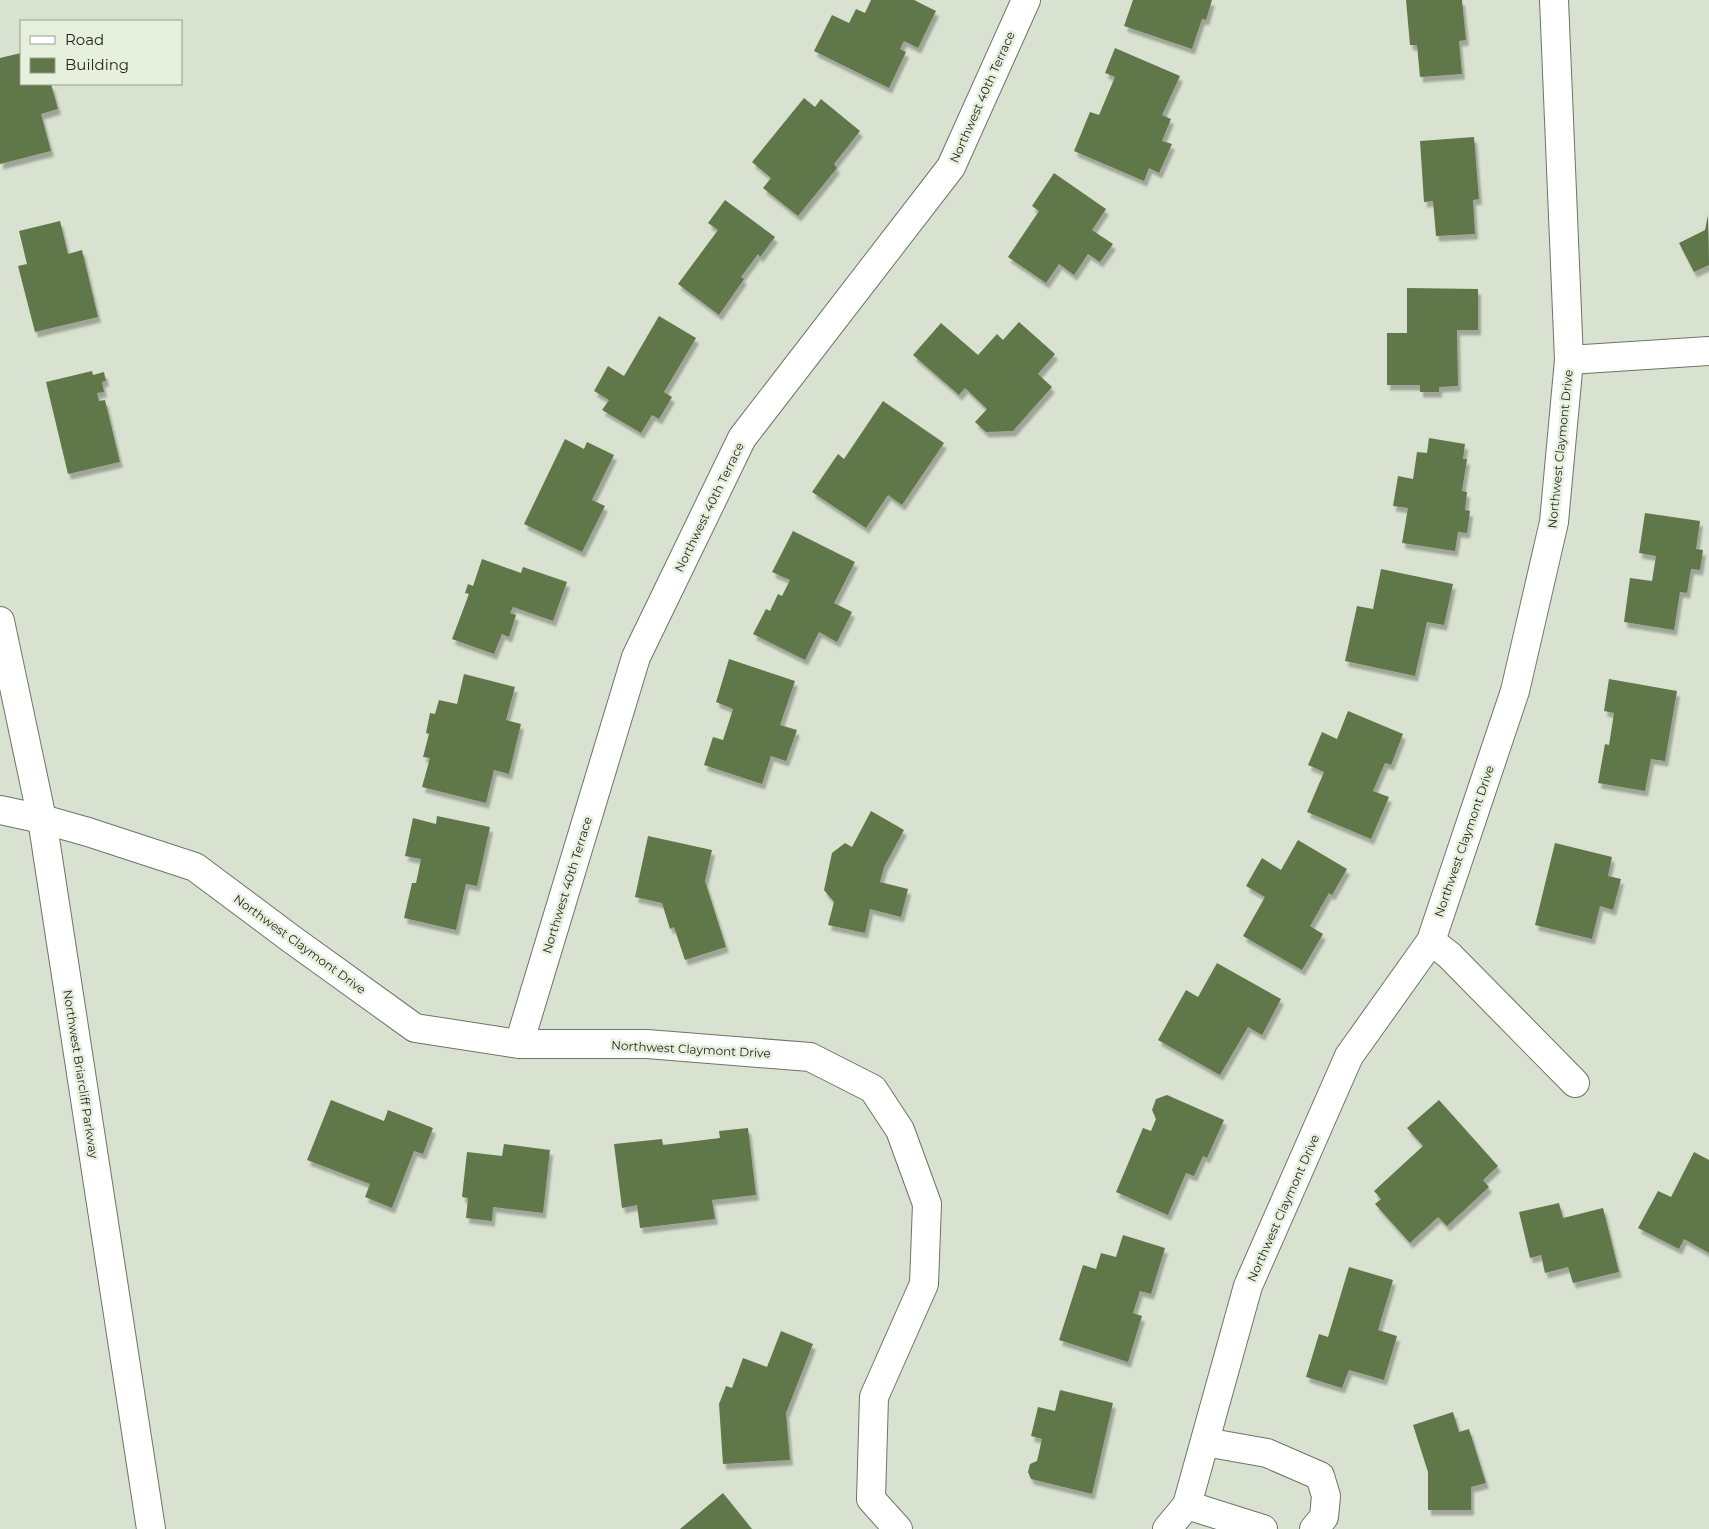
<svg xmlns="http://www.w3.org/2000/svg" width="1709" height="1529" font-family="Montserrat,sans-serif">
<defs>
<filter id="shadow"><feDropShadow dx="3" dy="5.5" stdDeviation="1" flood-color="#0004"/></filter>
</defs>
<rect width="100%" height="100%" fill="#d9e2d0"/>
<path fill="#617749" filter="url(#shadow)" d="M871,0H914L936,11L918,48L904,41L900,49L906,52L889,88L814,51L832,15L849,23L856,9L865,13Z
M1133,0H1212L1206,20L1202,19L1192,49L1124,26Z
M1406,0H1462L1466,40L1459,41L1462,74L1420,77L1417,45H1410Z
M1115,48L1180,76L1162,115L1171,119L1162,141L1172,144L1159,173L1149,168L1144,181L1074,151L1090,112L1099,115L1115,77L1105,73Z
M21,53V84H51L58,109L41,114L51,151L0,164V58Z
M804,98L815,107L821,99L860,131L834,164L837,168L798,216L763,188L771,178L752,162Z
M1474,137L1479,199L1473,200L1475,234L1436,236L1433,201L1424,202L1420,141Z
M1054,173L1106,209L1092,230L1113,244L1100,262L1088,254L1074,275L1059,264L1046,283L1008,257L1039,211L1032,206Z
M725,200L775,237L760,257L758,254L741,277L744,279L719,315L678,284L718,230L708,223Z
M1708,215L1709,265L1694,272L1679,243L1705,230Z
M60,221L68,254L82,250L98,317L35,332L18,266L27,264L19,231Z
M1407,288L1478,289V330H1457L1458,386L1439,387V392H1420V385H1387V333H1407Z
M659,316L696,338L664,392L672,397L659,419L652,415L641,433L602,410L609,400L594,391L608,366L624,376Z
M1019,322L1055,354L1038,374L1052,387L1013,431L986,432L975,422L987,409L965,388L959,395L913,355L941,323L978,355L997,334L1003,340Z
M92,371L93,375L104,372L106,381L102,382L104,392L97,393L99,401L105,400L120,462L68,474L46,382Z
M883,401L944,443L902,505L888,495L866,528L812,492L838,454L844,459Z
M1429,438L1465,444L1463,459H1467L1462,491L1467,492L1465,510L1470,511L1467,533L1458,532L1455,551L1402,543L1408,508L1393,506L1398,476L1413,479L1417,452L1427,453Z
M565,439L584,449L587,442L614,455L592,500L605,506L582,552L524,524Z
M1645,513L1700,521L1696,549L1703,550L1700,570L1691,569L1687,593L1680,592L1674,630L1624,622L1630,578L1652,581L1656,556L1639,553Z
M793,531L855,562L834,603L852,612L837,642L819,632L805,660L753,634L766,609L770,611L778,594L782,596L790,580L772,572Z
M482,559L521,573L523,567L567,582L553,621L513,607L510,613L516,615L509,637L502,634L494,654L452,639L469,594L465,593L468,584L473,586Z
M1381,569L1453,584L1444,625L1427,622L1415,676L1345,661L1357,606L1373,609Z
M729,659L795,681L780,725L797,730L786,761L771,756L762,784L704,765L713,737L723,740L733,709L716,702Z
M464,674L515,687L506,720L521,724L509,774L494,770L486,803L422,787L430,758L423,757L429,734L426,733L430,713L435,714L439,700L457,704Z
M1609,679L1677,691L1665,761L1651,759L1645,791L1598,783L1605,744L1609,745L1614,713L1604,711Z
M1348,711L1403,734L1391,765L1385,763L1373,791L1389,797L1371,839L1307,812L1324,772L1308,765L1322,732L1337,739Z
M871,811L904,830L884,867L880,882L908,889L901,917L870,909L865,933L828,925L834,902L824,890L832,853L845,843L852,847Z
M437,816L490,827L477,886L466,884L456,930L404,918L412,883H416L421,859L405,856L413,818L436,824Z
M648,836L712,850L705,881L726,947L685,960L674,927L670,929L662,903L635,897Z
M1298,840L1347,869L1332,895L1329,893L1310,926L1323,934L1302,970L1243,936L1265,897L1246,886L1262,858L1281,870Z
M1555,843L1612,857L1608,876L1621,879L1613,910L1600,906L1592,939L1535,925Z
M1217,963L1281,999L1262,1035L1248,1027L1220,1075L1158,1040L1186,990L1198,997Z
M1167,1095L1224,1120L1207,1158L1203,1156L1194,1176L1186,1173L1168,1215L1116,1192L1143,1128L1151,1131L1156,1119L1152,1110L1156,1099Z
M331,1100L384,1121L388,1110L433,1128L423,1154L414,1151L392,1208L365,1197L370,1184L307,1160Z
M1439,1100L1498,1166L1483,1180L1489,1187L1447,1226L1438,1217L1410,1243L1375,1204L1381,1199L1374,1191L1423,1146L1407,1128Z
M748,1128L756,1195L712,1200L715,1219L640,1228L637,1205L622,1208L614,1144L662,1139L663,1145L720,1138L719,1131Z
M504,1144L550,1150L543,1213L493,1207L492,1221L466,1218L468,1198L462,1197L467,1152L502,1156Z
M1694,1152L1709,1160V1253L1684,1239L1679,1249L1638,1228L1658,1191L1671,1197Z
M1559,1203L1563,1218L1603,1208L1619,1272L1573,1283L1568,1267L1545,1273L1541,1255L1530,1258L1519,1212Z
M1123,1235L1165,1248L1151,1294L1140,1291L1133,1313L1142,1316L1128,1362L1059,1340L1083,1265L1096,1269L1101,1253L1116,1257Z
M1349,1267L1393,1280L1378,1330L1397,1336L1384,1380L1349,1370L1342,1388L1306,1377L1319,1334L1328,1337Z
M781,1331L813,1344L786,1413L790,1460L723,1464L719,1404L726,1386L732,1388L743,1358L767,1367Z
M1060,1390L1113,1403L1092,1494L1031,1479L1028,1472L1030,1464L1037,1461L1042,1439L1031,1436L1038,1407L1055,1411Z
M1453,1412L1459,1432L1469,1429L1486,1483L1471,1487V1510H1428V1472L1413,1425Z
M723,1493L752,1529H680Z"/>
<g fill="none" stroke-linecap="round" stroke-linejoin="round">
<g stroke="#6d7565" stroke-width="30">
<path id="street" d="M1569,360L1709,351
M0,810L42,819L88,832L195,867L290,938L415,1028L519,1044H647L810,1057L873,1089L900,1130L927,1204L924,1284L874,1397L871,1499L898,1529
M1431,941L1449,955L1575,1083
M519,1044L636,657L742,438L951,167L1026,0
M1205,1442L1267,1453L1320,1476L1326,1496L1324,1517L1314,1529
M1187,1505L1263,1529
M1167,1529L1187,1505L1248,1286L1349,1056L1431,941L1515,691L1554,522L1569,360L1554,0"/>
</g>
<g stroke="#6d7565" stroke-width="30">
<path id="secondary" d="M0,621L42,819L151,1529"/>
</g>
<use href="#street" stroke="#fff" stroke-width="28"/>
<use href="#secondary" stroke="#fff" stroke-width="28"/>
</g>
<g text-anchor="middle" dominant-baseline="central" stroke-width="5" stroke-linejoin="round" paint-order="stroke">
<g font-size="12" fill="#242720" stroke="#e6f0dd">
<text transform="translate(982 97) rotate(-66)">Northwest 40th Terrace</text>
<text transform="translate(1560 449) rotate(-84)">Northwest Claymont Drive</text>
<text transform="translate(709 507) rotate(-64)">Northwest 40th Terrace</text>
<text transform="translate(1464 841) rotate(-71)">Northwest Claymont Drive</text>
<text transform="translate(567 885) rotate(-73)">Northwest 40th Terrace</text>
<text transform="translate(300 944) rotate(36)">Northwest Claymont Drive</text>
<text transform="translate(691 1049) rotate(3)">Northwest Claymont Drive</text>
<text transform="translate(81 1074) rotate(81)">Northwest Briarcliff Parkway</text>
<text transform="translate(1283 1208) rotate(-66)">Northwest Claymont Drive</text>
</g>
</g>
<rect x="20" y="20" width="162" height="65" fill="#e6f0dd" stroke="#98a091"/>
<rect x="30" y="36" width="25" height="8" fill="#ffffff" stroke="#98a091"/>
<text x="65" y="45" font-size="15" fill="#242720">Road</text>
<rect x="30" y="58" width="25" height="15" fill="#617749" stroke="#98a091"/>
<text x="65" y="70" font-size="15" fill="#242720">Building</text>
</svg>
